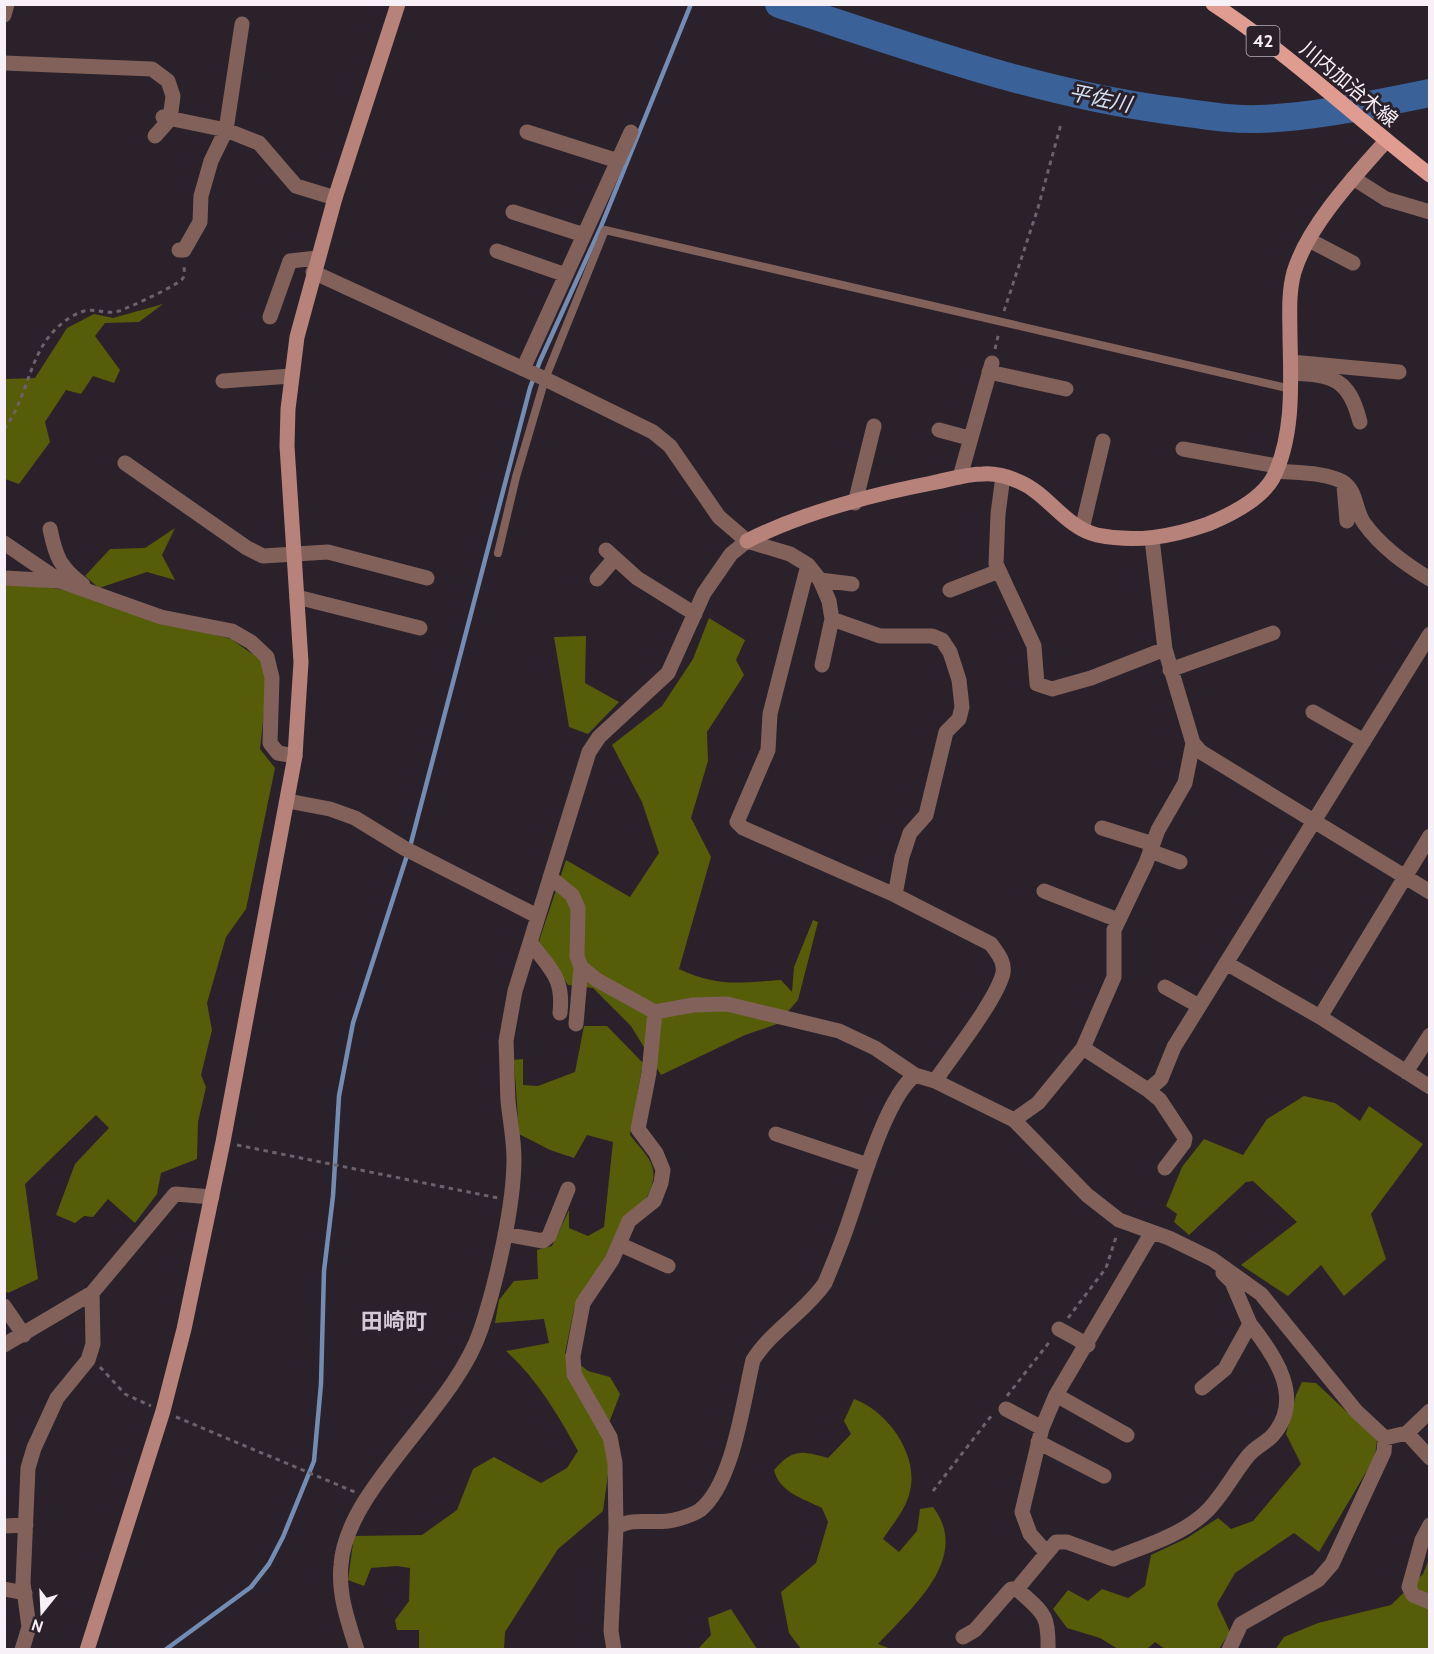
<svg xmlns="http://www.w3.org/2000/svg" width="1434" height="1654" font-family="Cabin,'Noto Sans JP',sans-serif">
<rect width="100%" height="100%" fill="#2a212b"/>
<path fill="#565d09" d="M163,304L139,322L105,323L95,336L120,370L114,383L93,376L81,394L66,390L45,422L50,442L19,484L5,479V379L35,378L67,328L94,314L113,318Z
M175,528L162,555L175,580L147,572L99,588L85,576L110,549L145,548Z
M5,583L60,589L168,623L231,639L261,660L267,685L260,749L275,768L246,909L226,937L207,1003L212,1030L201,1075L206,1087L198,1122L197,1159L161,1173L157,1194L135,1223L108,1199L93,1217L84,1216L75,1223L56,1215L75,1164L109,1128L96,1115L25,1184L38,1279L8,1293L5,1291Z
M709,618L745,640L736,660L744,675L707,732L708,761L691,818L711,857L679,969C719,987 737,983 781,980L792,992L794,967L813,920L818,922L798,1000L777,1024L745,1035L661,1075L631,1026L593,988L568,985L539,941L566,860L630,897L659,853L642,802L612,745L662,706L693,659Z
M586,636L585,683L619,702L588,734L569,727L554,637Z
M584,1026H607L643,1063L630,1135C649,1159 662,1167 647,1197L574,1309L565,1353L588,1371L610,1377L620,1394L603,1439L609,1467L603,1511L558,1549L505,1632L504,1649H419V1630H397L395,1620L409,1601L410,1568L397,1566L371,1568L364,1586L348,1580L354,1536L422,1535L457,1510L473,1469L494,1457L541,1483L567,1468L578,1451C558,1415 537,1379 506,1351L549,1343L544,1319L495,1323L499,1300L514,1281L538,1279L537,1250L552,1246L569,1210V1228L588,1236L604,1227L613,1142L587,1135L574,1158L550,1150L519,1134L514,1060L523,1059V1085L538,1086L575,1072Z
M1304,1096L1335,1103L1360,1121L1369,1106L1423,1144L1371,1214L1386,1259L1344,1296L1321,1265L1288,1296L1241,1265L1297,1222L1253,1181L1246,1182L1189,1235L1174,1222L1177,1214L1166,1206L1182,1167L1204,1139L1243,1155L1267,1119Z
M1302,1382L1316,1383L1377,1440L1375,1457L1319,1552L1294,1533L1235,1573L1217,1604L1230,1632L1219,1649H1165L1155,1642L1147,1649H1118L1100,1638L1067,1628L1053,1609L1068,1590L1088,1601L1102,1589L1128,1598L1145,1586L1151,1555L1187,1538L1218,1518L1231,1529L1253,1521L1301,1464L1286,1434L1296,1395Z
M854,1399C887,1411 919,1454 910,1491C906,1510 893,1523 883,1539L899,1552L917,1531L920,1509L933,1507C972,1558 911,1608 878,1644L891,1649H801L789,1633L781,1592L816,1563L828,1522L822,1508C804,1499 779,1492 774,1470C794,1448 801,1451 828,1458L851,1434L844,1421Z
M1429,1559V1649L1275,1650L1284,1637L1318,1623L1391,1605L1423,1574Z
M731,1609L757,1649H698L711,1635L708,1618Z"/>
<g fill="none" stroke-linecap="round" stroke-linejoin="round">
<path stroke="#738cb4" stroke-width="4.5" d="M165,1650L251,1587L269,1564L283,1537L314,1461L321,1384L324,1271L333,1196L339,1096L353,1023L411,843L530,388L540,361L600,229L691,4"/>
<path stroke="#3a6198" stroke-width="28" d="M779,4C908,46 1038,94 1173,111C1202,115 1230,120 1259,119C1317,117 1373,104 1430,93"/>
<path stroke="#6b626c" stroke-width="3" stroke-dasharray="4.5 4.5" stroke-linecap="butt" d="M1004,311L1038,208L1061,124
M995,349L999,332
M4,429C32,393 27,344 71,317C93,303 101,316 119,311C128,308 181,284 183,278C185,274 184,268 184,264
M237,1145L498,1198
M1068,1318L1106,1268L1117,1234
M100,1367L125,1394L151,1406
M1007,1396L1051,1340
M176,1417L355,1492
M933,1491L992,1415"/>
<path stroke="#82615a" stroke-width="8" d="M498,553L516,477L545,379L605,230L1291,389"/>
<path stroke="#82615a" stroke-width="15" d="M4,15L7,4
M4,63L152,69L168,81L173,96L170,119L155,136
M163,117L226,130L259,143L296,186L335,198
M527,132L618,161
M1353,178L1386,199L1430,212
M513,212L584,235
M1309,240L1353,263
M179,250H184L200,222L201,196L211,161L226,130L242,24
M497,251L566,275
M313,272L541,377L653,432L670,446L719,517L747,541L790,554L808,565L820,580L829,601L832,619L880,636H932L942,640L950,652L959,680L962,707L959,719L946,732L926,815L910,833L902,857L895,895L991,944C997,953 1005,961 1003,973C997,999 952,1056 935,1081
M270,317L290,261L317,258
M1291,362L1399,372
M523,369L631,132
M989,372L1066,389
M1291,373C1333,375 1349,378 1360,422
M223,381L291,376
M939,430L969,438
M1183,449L1277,466
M125,463L247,548L263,556L328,552L427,578
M1275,471C1295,473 1326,472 1343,482C1357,491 1355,511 1364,523C1381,547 1405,564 1430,579
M1003,476L998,514L996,564L1034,646L1037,684L1052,689L1091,678L1165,649
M960,477L992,363
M1344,486L1347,521
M855,503L874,426
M50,529C56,558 60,567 83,585
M1082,529L1103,441
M1152,539L1165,649L1193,743L1201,752L1430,892
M4,543L60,581
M606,550L637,578L695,614
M808,565L770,714L768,750L737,822L743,828L895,895
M4,578L60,581L161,617L232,631L251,642L267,657L272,678L270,743L278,753L295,756
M597,579L615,558
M820,580L852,584
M950,590L999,571
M297,597L420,628
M822,665L832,619
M1170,670L1273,633
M1313,712L1364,741
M288,801L330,809L355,818L404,848L537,916
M1102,828L1153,844
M1150,851L1180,862
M550,877L572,895L578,908L577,956L581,967L597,980L655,1012L693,1005L727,1004L839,1031L875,1048L915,1075L935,1081L1014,1120L1087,1195L1119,1220L1169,1238L1212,1259L1261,1294L1356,1411L1385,1438L1407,1433L1430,1411
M1044,891L1118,920
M530,942C550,969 564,977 560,1013
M1226,963L1320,1017L1430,1087
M1165,987L1199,1006
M1320,1017L1430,836
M576,1024L581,967
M1083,1048L1148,1090L1161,1079L1174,1047L1430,634
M1406,1072L1430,1035
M1148,1090L1160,1100L1185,1138L1184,1143L1165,1168
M1014,1120L1038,1103L1083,1048L1114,977V930L1146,863L1158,830L1185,783L1193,743
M776,1134L868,1165
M505,1234L543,1241L549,1236L568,1189
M619,1244L668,1266
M4,1306L24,1335
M1059,1329L1088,1345
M4,1345L92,1293
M1202,1388L1225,1369L1250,1324L1232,1282L1223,1273
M1056,1395L1127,1435
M1006,1409L1042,1428
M1407,1433L1430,1458
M1038,1442L1104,1476
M1430,1525L1422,1540L1409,1587L1413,1595L1430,1602
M4,1526L26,1525
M616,1528L615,1463L610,1437L574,1374L573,1356L583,1303L612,1260L629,1221L654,1201L661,1183L663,1170L656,1153L638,1129L649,1073L655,1012
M1046,1552L1030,1534L1022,1512L1042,1428L1056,1395L1152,1232
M4,1589L25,1593
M963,1637L975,1630L1011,1589H1017
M22,1650L29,1627L23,1583L28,1468L34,1448L57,1398L88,1360L93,1344L92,1293L175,1194L212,1197
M357,1650C348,1622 338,1594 341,1565C346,1488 455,1409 481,1329C496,1284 514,1206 514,1159C514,1140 510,1120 508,1101C507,1081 507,1061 506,1041L515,991L589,752L599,737L668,673L704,593L731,554L747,541
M614,1650L611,1631L616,1528C633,1516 654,1525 674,1520C682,1518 693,1515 700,1510C733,1484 743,1402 753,1360C772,1330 805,1312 825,1283C834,1261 843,1240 850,1218C863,1181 886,1098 915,1075
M1048,1650C1049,1613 1043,1613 1017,1589L1056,1542H1067L1113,1559C1144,1546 1183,1535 1207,1511C1223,1495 1234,1473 1248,1456C1255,1447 1266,1443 1273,1435C1305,1398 1274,1354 1250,1324
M1229,1650L1241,1624L1318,1580L1332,1564L1384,1452L1385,1438"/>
<path stroke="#b78279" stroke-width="15" d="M747,541C804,512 870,495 932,483C948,480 966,474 983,474C995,473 1009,477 1020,482C1048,494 1066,528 1097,535C1136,543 1171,537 1208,524C1230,515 1261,499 1273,478C1294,436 1291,383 1290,338C1290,316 1288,294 1294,272C1308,226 1354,177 1386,141
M87,1650L163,1411L184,1329L223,1142L295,756L301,662L287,446L288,409L297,337L335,198L398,4"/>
<path stroke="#e09c90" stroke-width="15" d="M1213,4C1290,54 1357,119 1430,175"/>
</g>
<g text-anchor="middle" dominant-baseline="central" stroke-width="6" stroke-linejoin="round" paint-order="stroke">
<rect fill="#2a212b" stroke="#bab2ba" stroke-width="1.5" x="1246.5" y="26" width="33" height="30" rx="4.5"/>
<g font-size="18" font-weight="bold" fill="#f7f0f7">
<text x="1263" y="41">42</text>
</g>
<g font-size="20" fill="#f7f0f7" stroke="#2a212b">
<text transform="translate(1349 84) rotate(40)">川内加治木線</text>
</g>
<g font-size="21" font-style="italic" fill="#d6e2f2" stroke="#2a212b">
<text transform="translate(1100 98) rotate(12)">平佐川</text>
</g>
<g font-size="22" font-weight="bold" fill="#d6c9d7" stroke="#2a212b">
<text x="394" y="1321">田崎町</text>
</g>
</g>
<rect width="1434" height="1654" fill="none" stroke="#f7f0f7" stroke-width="12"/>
<g transform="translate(42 1612) rotate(198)" stroke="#2a212b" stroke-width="4.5" paint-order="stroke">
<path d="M0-4.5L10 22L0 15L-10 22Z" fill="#f7f0f7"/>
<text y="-9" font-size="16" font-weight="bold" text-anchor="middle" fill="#f7f0f7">N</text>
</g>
</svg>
